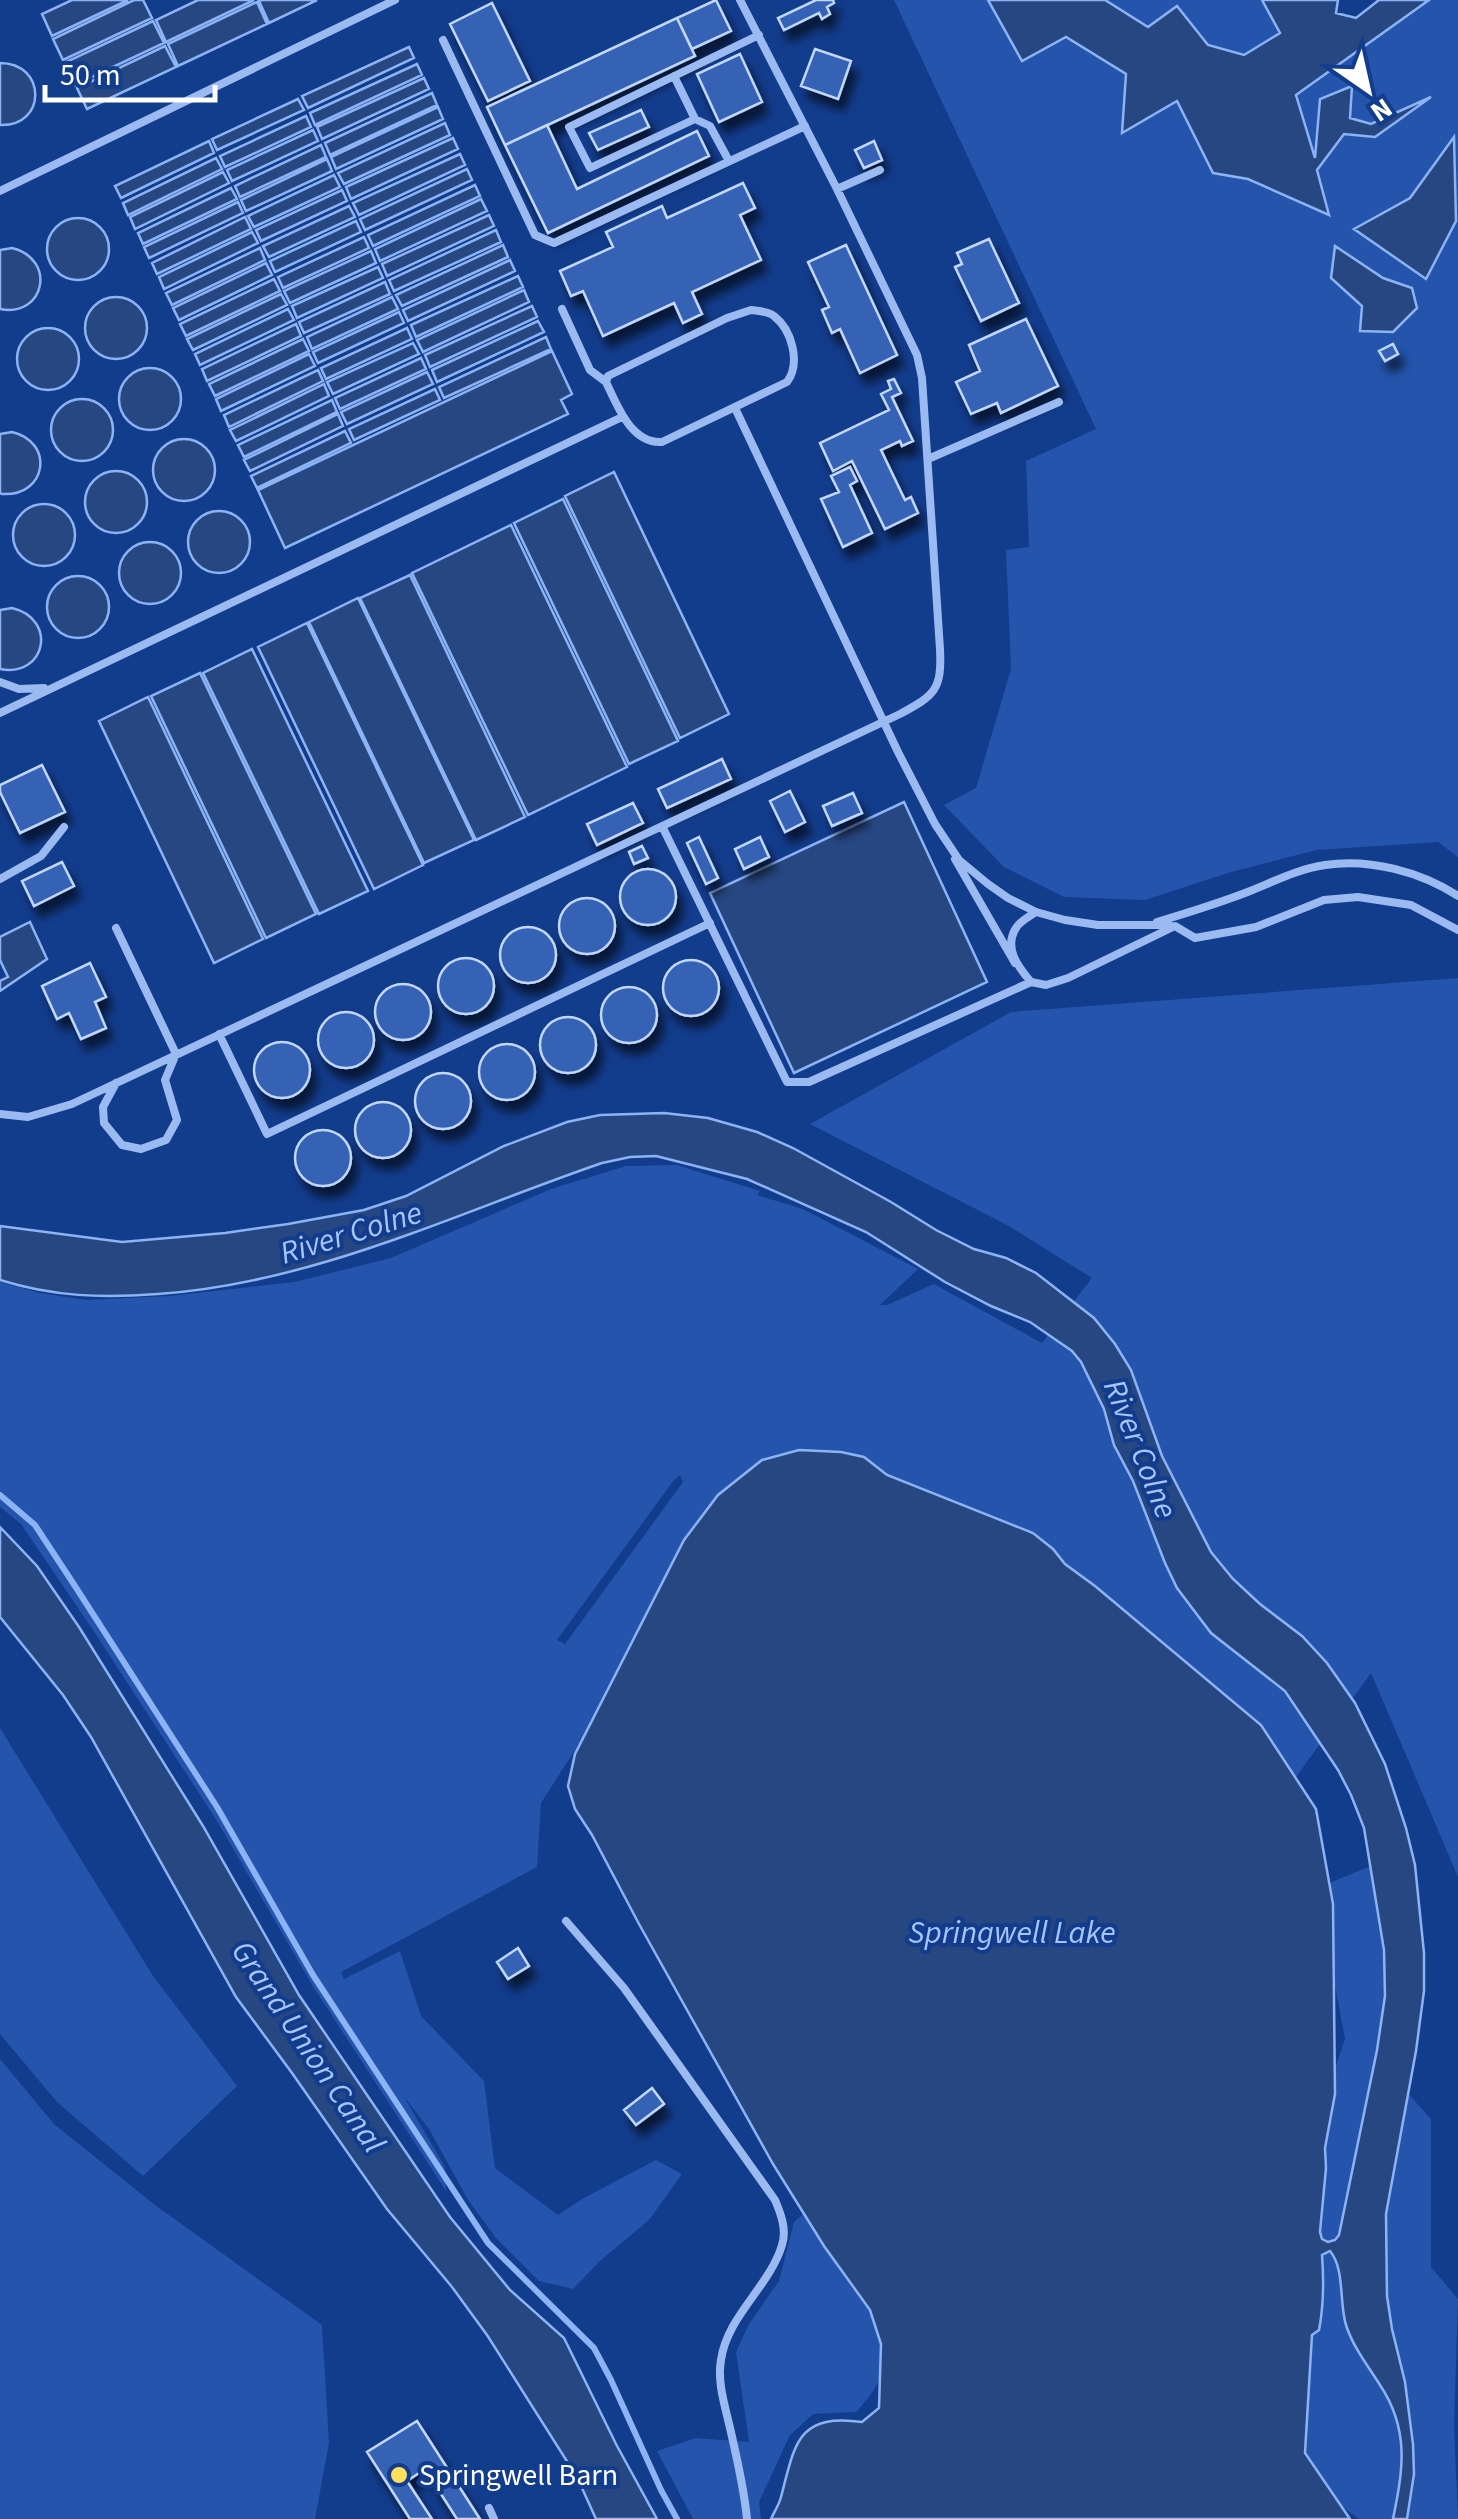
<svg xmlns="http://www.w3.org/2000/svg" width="1458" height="2519" font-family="'Source Sans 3',sans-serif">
<defs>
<filter id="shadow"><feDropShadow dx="6" dy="11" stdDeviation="5" flood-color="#0009"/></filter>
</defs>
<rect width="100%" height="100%" fill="#123c8c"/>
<path fill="#2454ac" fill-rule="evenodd" d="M894,0H988L1023,61L1066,37L1126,75L1177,101L1213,173L1248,179L1328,214L1317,170L1344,133L1375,137L1425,100L1371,124L1350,118L1315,161L1296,94L1429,0H1458V857L1438,842L1317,850L1231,872L1145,900L1064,897L1004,867L944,805L976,788L1011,669L1006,550L1029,547L1026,461L1096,429Z
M1105,0H1262L1280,33L1244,55L1208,45L1178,6L1148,27Z
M1458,978V1877L1371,1673L1281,1798L749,1479L541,1803L537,1867L341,1972L344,1979L400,1951L421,2016L484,2081L495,2168L558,2215L582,2199L656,2160L682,2174L649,2220L600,2261L573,2289L539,2281L496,2238L468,2200L429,2129L403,2095L445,2167L446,2191L312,1985L217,1821L95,1633L21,1524L0,1507V1282L40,1293L86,1300L170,1296L294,1282L391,1258L551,1189L626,1166L677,1165L760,1191L757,1195L803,1209L918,1269L880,1305H887L934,1284L1042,1343L1092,1278L1007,1225L810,1124L1011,1012ZM680,1475L683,1482L565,1644L557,1640L674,1480Z
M0,1728L153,1976L237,2086L143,2176L57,2102L0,2034Z
M1373,1865L1396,1977L1386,2069L1431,2119V2267L1458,2299L1454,2426L1458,2519H1359L1297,2475L1315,2128L1345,2039L1322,1916L1320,1887Z
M0,2059L54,2124L155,2205L322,2325L329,2443L315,2519H0Z
M822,2197L900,2348L869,2397L856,2412L813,2414L790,2435L759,2502L761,2519H693L657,2451L696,2438L749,2442L736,2352L749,2324L779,2281L794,2222Z"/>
<path fill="#274783" stroke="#8cb3f4" stroke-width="2.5" d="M72,0H128L52,36L42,14Z
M134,0H143L152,18L63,60L53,39Z
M198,0H254L166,42L156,20Z
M262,0H317L269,23L259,1Z
M988,0H1105L1148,27L1177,6L1208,45L1244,55L1280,33L1262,0H1338L1336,13L1356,18L1379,0H1429L1296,95L1315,158L1320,99L1352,86L1350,118L1371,124L1431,97L1375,137L1344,134L1317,170L1329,215L1248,179L1213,173L1177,101L1122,133L1126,74L1066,37L1022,61Z
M257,2L267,24L178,66L168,44Z
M153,21L164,43L75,85L64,63Z
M165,46L176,67L87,109L77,88Z
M409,47L414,58L308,108L302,96Z
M0,63C47,63 47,127 0,125Z
M417,64L422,75L315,125L310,113Z
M424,78L429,89L322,139L317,127Z
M432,93L437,105L330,155L325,143Z
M298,99L304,110L217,150L212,139Z
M438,107L443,119L336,169L331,157Z
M306,116L311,127L225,167L220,156Z
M445,123L450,135L344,184L338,173Z
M313,130L318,141L232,181L227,170Z
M1454,137L1456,221L1426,279L1354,229L1410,198Z
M453,138L458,149L351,199L346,187Z
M209,141L214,153L121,198L115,186Z
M321,145L326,157L240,197L235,186Z
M460,154L465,165L359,215L353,203Z
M216,158L222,169L128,215L123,203Z
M327,159L332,171L246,211L241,200Z
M467,169L472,180L365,230L360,219Z
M223,172L229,183L135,229L130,217Z
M334,175L340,187L254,227L248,216Z
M475,185L480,196L373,246L368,235Z
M231,188L237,199L143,244L138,233Z
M342,190L347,201L261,241L256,230Z
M481,199L487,211L380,261L375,249Z
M238,202L243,213L149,258L144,247Z
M349,206L355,217L269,257L263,246Z
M489,215L494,226L387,276L382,264Z
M245,217L251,229L157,274L152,263Z
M47 249a31 31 0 1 1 62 0a31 31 0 1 1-62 0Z
M356,221L361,232L275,272L270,261Z
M496,230L501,242L394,291L389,280Z
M252,232L258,243L164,289L159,277Z
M364,237L369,248L283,288L278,277Z
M503,245L508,257L402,306L396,295Z
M1335,246L1383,278L1412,288L1417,308L1393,332L1360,331L1362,306L1331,278Z
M12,248C57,259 45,318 0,309V250Z
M260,248L265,260L172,305L166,293Z
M371,251L376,263L290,303L284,291Z
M510,260L515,271L408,321L403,310Z
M266,263L272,275L179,320L173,308Z
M378,267L383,278L297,318L292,306Z
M518,276L523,287L416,337L411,325Z
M274,279L280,291L186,336L180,324Z
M385,282L390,294L304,333L299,322Z
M524,290L529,302L423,352L417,340Z
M281,294L287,305L193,350L187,339Z
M85 328a31 31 0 1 1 62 0a31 31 0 1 1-62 0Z
M392,297L398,309L312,349L307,337Z
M532,306L537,317L430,367L425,355Z
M288,309L294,320L200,365L195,354Z
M399,312L404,323L318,363L313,352Z
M538,321L544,332L437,382L432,370Z
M296,324L301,336L207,381L202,369Z
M17 359a31 31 0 1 1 62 0a31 31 0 1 1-62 0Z
M407,328L412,339L326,379L321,368Z
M546,337L551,349L444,398L439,387Z
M303,339L309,351L215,396L209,384Z
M413,343L419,354L333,394L327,382Z
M552,351L572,394L561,400L568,414L285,548L258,490Z
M309,354L315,366L221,411L216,399Z
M421,358L426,369L340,409L335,398Z
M119 399a31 31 0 1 1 62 0a31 31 0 1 1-62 0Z
M318,370L323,381L229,427L224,415Z
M427,372L433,384L347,424L341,412Z
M324,384L329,396L236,441L230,430Z
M435,389L440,400L354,440L349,429Z
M51 430a31 31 0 1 1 62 0a31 31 0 1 1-62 0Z
M332,400L337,412L244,457L238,445Z
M338,414L343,426L250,471L244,460Z
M345,431L351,443L257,488L251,476Z
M12,432C55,442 47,497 2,494L0,493V434Z
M153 470a31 31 0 1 1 62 0a31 31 0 1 1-62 0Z
M85 502a31 31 0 1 1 62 0a31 31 0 1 1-62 0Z
M614,472L729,714L680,738L565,496Z
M563,499L678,741L629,764L514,523Z
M13 535a31 31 0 1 1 62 0a31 31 0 1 1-62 0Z
M188 542a31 31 0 1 1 62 0a31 31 0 1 1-62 0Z
M511,525L627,767L528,815L412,573Z
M119 573a31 31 0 1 1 62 0a31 31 0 1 1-62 0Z
M410,575L525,817L476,840L360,598Z
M47 607a31 31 0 1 1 62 0a31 31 0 1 1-62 0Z
M358,598L474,840L424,863L309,622Z
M12,608C58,619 46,678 0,669V610Z
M307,623L423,865L374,889L258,647Z
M252,649L368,891L319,914L203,673Z
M200,673L316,914L266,938L151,696Z
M148,697L263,939L214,963L99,721Z
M904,802L987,982L794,1073L710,893Z
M30,922L47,959L0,991V981L8,977L0,960V937Z
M664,1113L708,1118L757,1132L793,1148L891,1202L936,1230L974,1249L1006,1258L1036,1273L1094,1318L1115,1344L1131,1370L1162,1456L1211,1552L1233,1579L1260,1604L1302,1636L1327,1663L1355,1703L1385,1764L1406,1828L1415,1865L1424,1953V1991L1416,2051L1386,2214L1387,2296L1392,2329L1405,2382L1413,2444L1414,2474L1407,2519H1393C1403,2470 1410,2430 1380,2385C1368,2366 1353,2347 1346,2325C1339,2302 1345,2269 1330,2251L1322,2255C1324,2281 1324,2304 1319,2330L1312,2335L1305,2453L1350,2519H771C774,2512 779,2505 781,2497C795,2444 797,2413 862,2422L879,2408L881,2344L870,2310L824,2246L773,2164L639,1924L592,1835L575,1809L568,1786L575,1754L684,1540L718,1495L762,1460L799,1450L841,1452L864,1457L887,1475L1033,1533L1053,1549L1065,1564L1095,1586L1261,1725L1316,1809L1333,1904L1335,2094L1325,2148L1326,2168L1320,2232L1322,2239L1328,2242L1335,2240L1339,2235L1377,2050L1385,1996L1384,1950L1364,1828L1351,1795L1338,1770L1285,1691L1211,1633L1177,1588L1165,1563L1133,1481L1114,1445L1104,1409L1081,1362L1072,1351L1030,1322L991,1306L945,1282L866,1232L747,1179L656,1156L630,1157L602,1163C456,1213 315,1283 158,1294C102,1298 54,1297 0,1280V1226L122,1242L225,1233L288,1224L364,1210L406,1196L504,1146L567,1122L600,1115Z
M0,1527L37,1566L79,1627L203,1826L299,1995L450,2217L510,2290L564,2338L616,2444L657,2519H596L577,2477L487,2335L452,2287L387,2209L292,2073L236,1997L91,1737L63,1695L0,1617Z"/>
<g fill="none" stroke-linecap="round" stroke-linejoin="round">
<path stroke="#8cb3f4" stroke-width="6" d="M0,1495L35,1525L73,1583L217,1807L313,1975L488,2243L594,2348L611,2380L661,2490L677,2519"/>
</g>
<path fill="#3662b4" stroke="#c1d7fc" stroke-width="2.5" filter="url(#shadow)" d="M716,0L731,31L692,49L677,18Z
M816,0H833L834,3L827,7L830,14L822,19L819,13L784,30L778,18Z
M492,3L530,81L488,101L450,24Z
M677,18L695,56L505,145L487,107Z
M815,49L851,61L838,99L801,86Z
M740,54L762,102L719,122L697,74Z
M641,110L649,127L598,150L589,133Z
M547,125L577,189L697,131L709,156L548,233L505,145Z
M874,141L882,160L864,168L855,150Z
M743,183L755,208L740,215L761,260L692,292L702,314L683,323L674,303L603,336L583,291L571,296L560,271L613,247L606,232L662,206L667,218Z
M989,239L1019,303L981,321L955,267L962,264L957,253Z
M846,245L897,355L860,373L840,329L832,333L822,310L829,307L808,262Z
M1026,319L1058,386L1001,413L997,403L971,414L956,382L980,371L969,345Z
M1393,344L1398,354L1385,361L1379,351Z
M894,379L901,393L892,397L913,441L902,446L900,441L881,450L905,500L911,497L918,513L885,529L852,461L833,471L820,443L889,410L881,394L891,389L888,381Z
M850,467L857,481L850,485L872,533L843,547L821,499L839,492L831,476Z
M722,759L731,779L667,808L658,789Z
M42,765L65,812L20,833L0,792V785Z
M790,791L805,822L785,832L770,801Z
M853,793L862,813L832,826L823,806Z
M633,803L643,823L597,845L587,824Z
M699,837L718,878L706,884L687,843Z
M760,837L769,857L744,869L735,849Z
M642,846L648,858L634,864L629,852Z
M62,862L74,886L34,906L22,881Z
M620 897a28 28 0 1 1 56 0a28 28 0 1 1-56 0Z
M559 926a28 28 0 1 1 56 0a28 28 0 1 1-56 0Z
M500 955a28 28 0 1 1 56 0a28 28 0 1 1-56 0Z
M438 986a28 28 0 1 1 56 0a28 28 0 1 1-56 0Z
M663 988a28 28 0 1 1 56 0a28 28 0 1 1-56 0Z
M90,963L106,997L95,1002L106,1028L81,1039L69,1013L57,1019L42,986Z
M375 1012a28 28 0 1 1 56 0a28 28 0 1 1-56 0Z
M601 1015a28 28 0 1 1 56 0a28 28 0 1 1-56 0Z
M318 1040a28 28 0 1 1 56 0a28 28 0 1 1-56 0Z
M540 1045a28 28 0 1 1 56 0a28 28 0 1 1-56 0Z
M254 1070a28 28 0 1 1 56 0a28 28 0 1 1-56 0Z
M479 1072a28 28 0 1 1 56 0a28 28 0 1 1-56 0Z
M415 1101a28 28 0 1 1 56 0a28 28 0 1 1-56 0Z
M355 1130a28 28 0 1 1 56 0a28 28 0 1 1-56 0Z
M295 1158a28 28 0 1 1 56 0a28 28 0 1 1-56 0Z
M518,1948L529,1966L508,1979L497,1962Z
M652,2088L664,2104L636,2125L624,2110Z
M417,2421L480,2519H457L425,2469L407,2481L432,2519H410L367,2452Z"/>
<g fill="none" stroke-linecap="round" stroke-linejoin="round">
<path stroke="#9bbaf1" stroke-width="8" d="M443,40L535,235L554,243L805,126
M674,76L695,119
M729,161L710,126L695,119L590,168L569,127L759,35
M837,189L880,170
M0,191L395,0
M562,309L590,370L606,382
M751,310C758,311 768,311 774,316C792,330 801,363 787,382L662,442C631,444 617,405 606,382L608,376L727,318Z
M735,408L898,752L935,824L959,860L988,884L1008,898L1036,912L1065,920L1098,925H1170
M928,459L1059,402
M0,682L19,689L44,688
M0,713L622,417
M662,826L787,1082H809L1031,982L1046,985L1068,978L1175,926L1195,938L1256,927L1324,900L1358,897L1411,905L1458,930
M955,859L1015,963
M0,879L41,856L64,827
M1157,922C1187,913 1216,904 1245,893C1271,883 1297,869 1325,865C1370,858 1421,872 1458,896
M1031,982C1019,968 1003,948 1016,928C1019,922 1030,916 1036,912
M219,1034L267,1134L710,923
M116,1083L103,1107L104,1123L122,1145L141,1149L166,1140L177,1120L165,1080L176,1054L116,928
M0,1114L28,1117L72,1104L900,714C935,695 942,690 940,649L922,378L917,355L837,189L740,0
M566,1921L624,1988L775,2200C781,2214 787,2230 782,2245C770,2286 727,2316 721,2360C717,2382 725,2406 730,2428C737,2458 744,2488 747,2519
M489,2508L494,2519"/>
</g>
<circle fill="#ffdf5b" stroke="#123c8c" stroke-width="4" cx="399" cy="2475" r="10"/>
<g text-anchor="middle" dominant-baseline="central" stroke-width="8" stroke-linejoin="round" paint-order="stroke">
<g font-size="30" fill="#fff" stroke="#123c8c" text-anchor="start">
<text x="419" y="2475">Springwell Barn</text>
</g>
<g font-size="32" font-style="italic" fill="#a6c4f8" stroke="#123c8c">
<text transform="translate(351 1233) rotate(-17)">River Colne</text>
<text transform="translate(1140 1449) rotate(68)">River Colne</text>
<text x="1012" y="1933">Springwell Lake</text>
<text transform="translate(308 2047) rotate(56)">Grand Union Canal</text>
</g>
</g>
<g transform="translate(1368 90) rotate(146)" stroke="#123c8c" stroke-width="8" paint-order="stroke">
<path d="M0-8L18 38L0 25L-18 38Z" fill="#ffffff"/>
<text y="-15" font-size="28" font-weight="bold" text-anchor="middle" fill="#ffffff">N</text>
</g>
<path d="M45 85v15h170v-15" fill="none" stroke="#ffffff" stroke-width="5"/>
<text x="60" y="85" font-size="30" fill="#ffffff" stroke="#123c8c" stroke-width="8" paint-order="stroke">50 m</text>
</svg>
